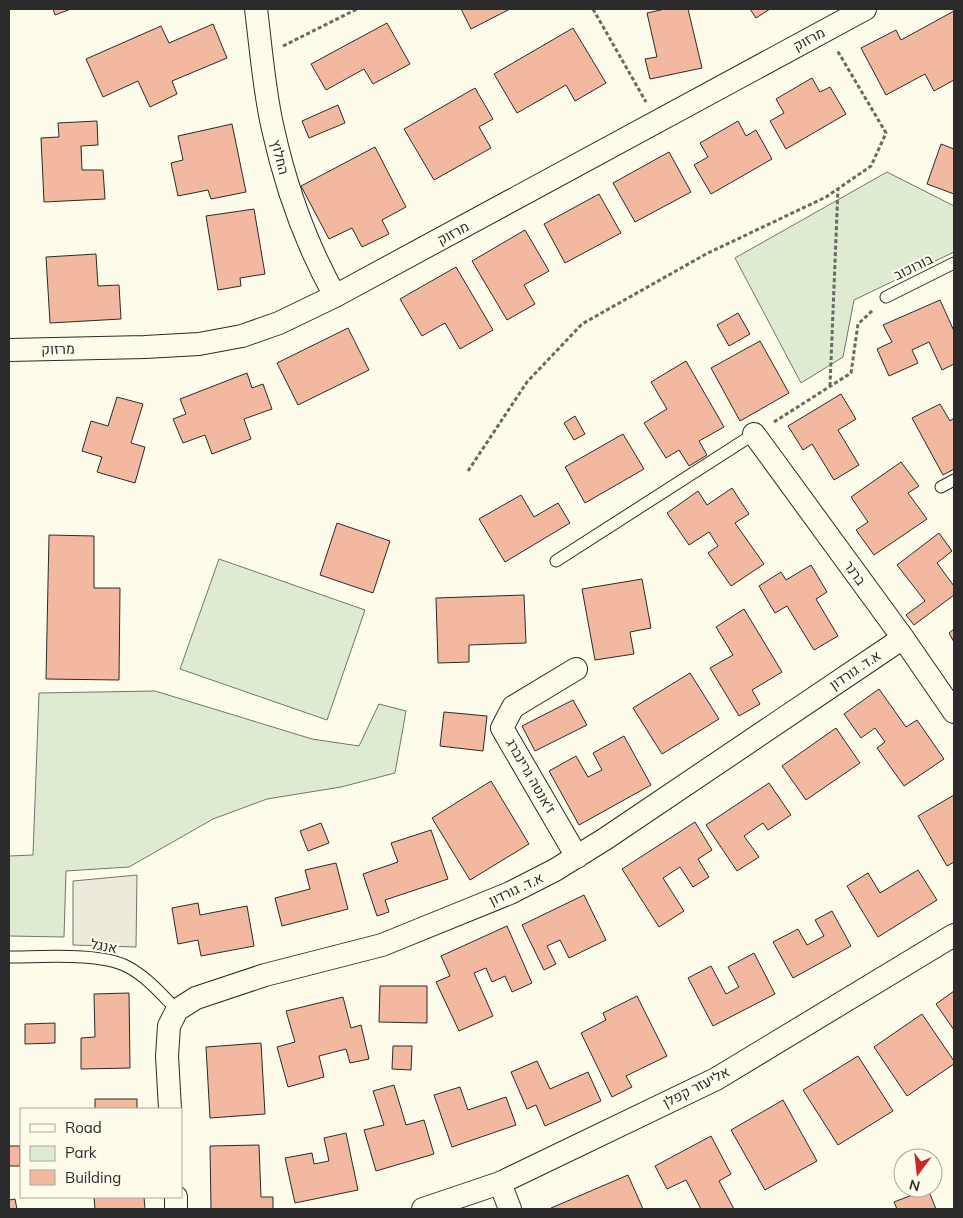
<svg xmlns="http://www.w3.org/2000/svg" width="963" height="1218" font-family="Mulish,Heebo,sans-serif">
<rect width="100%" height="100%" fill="#fdfbea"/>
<path fill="#deebd1" stroke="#74746e" d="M887,172L954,206V252L854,300L843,357L801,383L735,258Z
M219,559L365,610L327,720L180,669Z
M155,691L312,739L359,746L379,704L406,711L395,773L341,787L267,799L213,819L129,867L66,871L64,937L9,936V856L33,855L39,693Z"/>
<path fill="#eceadb" stroke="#74746e" d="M137,875L136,947L73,945V881Z"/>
<path fill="#f2b8a0" stroke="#2b2b2b" d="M53,9H71L55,15Z
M461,9H510L471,29Z
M665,9H688L702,68L650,79L645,59L657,57L647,13Z
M750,9H770L756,18Z
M954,11V80L934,91L925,74L886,95L861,48L896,30L901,40Z
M387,23L410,64L373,84L364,69L326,90L311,64Z
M213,24L227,58L172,81L177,94L150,107L138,81L103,97L86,59L161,26L169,43Z
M573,28L606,83L575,101L566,85L517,113L494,74Z
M812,78L820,92L830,87L846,114L786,149L770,121L784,113L776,99Z
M475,88L493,119L479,127L491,148L434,180L404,129Z
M338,105L345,123L309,138L302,121Z
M97,121L98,145L81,146L82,170H103L105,199L44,202L41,138L59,137L58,123Z
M738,121L746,136L756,130L772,159L711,194L694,165L708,157L700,143Z
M232,124L246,192L211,199L208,190L178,196L171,163L183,160L178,136Z
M941,144L954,149V194L927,184Z
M375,147L406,207L382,220L389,234L362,247L352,228L329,239L301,186Z
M669,152L691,192L635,222L613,183Z
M599,194L621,233L565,263L544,224Z
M254,209L265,274L240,278L241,286L218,290L206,216Z
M525,230L549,271L524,285L535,304L507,320L472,261Z
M96,254L98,286L119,285L121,319L50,323L46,257Z
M456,267L493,330L460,349L445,323L422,336L400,299Z
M940,300L954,331V364L942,370L929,342L912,350L918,363L889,376L877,349L892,342L883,325Z
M738,313L750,334L729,346L717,325Z
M348,328L369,370L298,405L277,363Z
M760,341L789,393L740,421L711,368Z
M686,361L724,427L699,441L707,455L689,466L679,450L666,458L644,423L667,409L651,382Z
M247,373L252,388L263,384L272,409L244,419L251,439L212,454L205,435L183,443L173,419L186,414L180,399Z
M841,394L856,419L838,430L859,465L834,480L812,444L803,450L788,426Z
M117,397L143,404L131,443L145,447L135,483L97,472L102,457L82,451L91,421L108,426Z
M940,404L950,421L954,418V469L943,475L912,418Z
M575,416L585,434L574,440L564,423Z
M623,434L644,469L585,503L565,467Z
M901,462L919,486L908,493L927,519L874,555L856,530L868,522L851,497Z
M732,488L749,514L735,523L764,564L731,586L708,553L718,546L709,532L689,545L667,513L698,491L707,505Z
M521,495L534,517L558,503L570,523L505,562L479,519Z
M337,523L390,541L373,593L320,575Z
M939,533L952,551L937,563L954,586V595L914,625L906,615L925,601L897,565Z
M49,535L94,536V588H120L119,680L46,679Z
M811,565L827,592L816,599L838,636L814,650L787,606L775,613L759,586L781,572L786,580Z
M642,579L651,628L630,632L634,654L595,660L582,589Z
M524,595L526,643L469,645V662L438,663L436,598Z
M744,609L782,672L752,690L760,704L739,716L710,668L733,655L716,627Z
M954,629V642L949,633Z
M690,673L719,719L662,754L633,708Z
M879,689L906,727L917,720L944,759L904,786L877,748L885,742L875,728L861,738L844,714Z
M573,700L587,725L535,751L522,726Z
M444,712L487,716L483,751L440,746Z
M836,728L860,763L806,800L782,766Z
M624,736L651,785L579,825L549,771L576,756L588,777L602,770L593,753Z
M491,781L529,844L470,880L432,818Z
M769,783L791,815L768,830L763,823L744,836L759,857L737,871L706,825Z
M954,795V862L947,866L918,816Z
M695,822L712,850L698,859L709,877L693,887L680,867L663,878L684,911L659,927L622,869Z
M321,823L329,843L308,851L300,831Z
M431,830L448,879L385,900L389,912L377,916L363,874L398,862L391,843Z
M336,863L348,909L282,926L275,898L310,889L305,870Z
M918,870L937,900L878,937L847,886L868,873L880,893Z
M584,895L606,940L569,958L560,940L547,946L556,964L544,970L522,925Z
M198,903L200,915L247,906L254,946L201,956L198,940L178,944L172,908Z
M832,911L851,946L793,978L773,942L798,929L807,945L824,936L815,920Z
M507,926L532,983L512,992L505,976L492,982L486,968L474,973L493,1016L459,1031L436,982L450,976L441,956Z
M754,953L775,994L713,1026L688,978L711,966L726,994L739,987L728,967Z
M380,986H427V1023L379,1022Z
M954,991V1030L936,1004Z
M129,993L130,1068L81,1069V1038L95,1037L94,994Z
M637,996L667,1056L626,1076L632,1087L612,1097L581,1033L606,1020L603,1013Z
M343,997L351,1028L361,1025L369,1059L350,1063L346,1049L319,1056L324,1077L288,1087L277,1047L295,1042L286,1011Z
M922,1014L954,1061V1064L907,1096L874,1047Z
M55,1023V1043L25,1044V1024Z
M261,1043L265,1114L210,1118L206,1047Z
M393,1046H412L411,1070L392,1069Z
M858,1056L893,1111L838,1145L803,1090Z
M537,1061L550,1089L588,1072L601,1101L545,1126L536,1105L527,1109L511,1072Z
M394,1085L406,1125L424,1120L434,1154L376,1171L364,1130L384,1125L373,1091Z
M460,1087L468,1110L506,1097L516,1125L452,1147L434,1095Z
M95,1099H137V1109H95Z
M783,1100L817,1161L765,1190L731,1130Z
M346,1133L358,1190L295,1203L285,1158L312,1153L314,1164L329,1161L324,1138Z
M711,1136L731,1174L719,1181L734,1209H701L686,1180L667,1189L655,1166Z
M259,1145L261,1197H273V1209H211L210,1146Z
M9,1146H20V1166H9Z
M628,1175L643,1209H551V1208Z
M928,1189L936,1209H897L894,1202Z
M94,1197H144L145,1209H95Z
M15,1199L17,1209H9V1200Z"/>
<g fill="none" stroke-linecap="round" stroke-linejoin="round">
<g stroke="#2b2b2b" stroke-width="13">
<path id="service" d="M886,297L954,263
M941,487L954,480
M556,561L754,434
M9,957C40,957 102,952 128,967C147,977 162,995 177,1010"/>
</g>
<g stroke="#2b2b2b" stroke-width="24">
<path id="minor" d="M256,9C261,48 264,91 273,129C286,188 306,244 335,296
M9,350L145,347L199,344L242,336L279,323L335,296L865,9
M754,434L903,638L954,712
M576,669L513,707L502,728L577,857
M170,1109L167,1056L169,1026L177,1010L196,998L265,975L382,945L510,893L555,870L605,839L903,638
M500,1183L510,1209
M176,1197V1209
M423,1209L500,1183L716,1079L954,935"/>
</g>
<path stroke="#6a6964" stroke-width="3" stroke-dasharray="4 2.5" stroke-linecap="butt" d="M593,9L646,102
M283,46L357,9
M830,386L838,188
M774,422L851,373L858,324L873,310
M468,471L527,382L582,324L706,254L826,197L871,166L886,133L837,50"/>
<use href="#service" stroke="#fdfbea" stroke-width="11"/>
<use href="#minor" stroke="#fdfbea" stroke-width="22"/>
</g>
<g text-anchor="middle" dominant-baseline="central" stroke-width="4" stroke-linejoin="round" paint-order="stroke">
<g font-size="14" fill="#2b2b2b" stroke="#fdfbea">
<text transform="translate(809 39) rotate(-28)">מרזוק</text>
<text transform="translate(280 157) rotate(76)">החלוץ</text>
<text transform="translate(453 233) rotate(-28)">מרזוק</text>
<text transform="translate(913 267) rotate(-26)">בורוכוב</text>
<text transform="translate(58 349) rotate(-1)">מרזוק</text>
<text transform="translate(855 573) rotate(54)">ברנר</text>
<text transform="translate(855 670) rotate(-34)">א.ד. גורדון</text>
<text transform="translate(531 776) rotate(60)">ז'אנטה גרינברג</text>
<text transform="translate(516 889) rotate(-25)">א.ד. גורדון</text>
<text transform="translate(104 946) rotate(10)">אנגל</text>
<text transform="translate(696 1087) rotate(-27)">אליעזר קפלן</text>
</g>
</g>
<rect width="963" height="1218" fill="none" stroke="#2b2b2b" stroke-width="20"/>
<rect x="20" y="1108" width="162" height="90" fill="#fdfbea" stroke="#a9a89e"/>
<rect x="30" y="1124" width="25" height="8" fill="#fdfbea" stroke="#a9a89e"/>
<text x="65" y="1133" font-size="15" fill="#2b2b2b">Road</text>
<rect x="30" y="1146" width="25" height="15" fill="#deebd1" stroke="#a9a89e"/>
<text x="65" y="1158" font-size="15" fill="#2b2b2b">Park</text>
<rect x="30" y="1170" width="25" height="15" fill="#f2b8a0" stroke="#a9a89e"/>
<text x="65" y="1183" font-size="15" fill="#2b2b2b">Building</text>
<g transform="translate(918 1173) rotate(195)"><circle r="24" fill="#fdfbea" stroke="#a9a89e"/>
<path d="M0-4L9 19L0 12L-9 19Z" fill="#c62828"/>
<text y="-8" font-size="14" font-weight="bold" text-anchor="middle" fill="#2b2b2b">N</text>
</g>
</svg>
